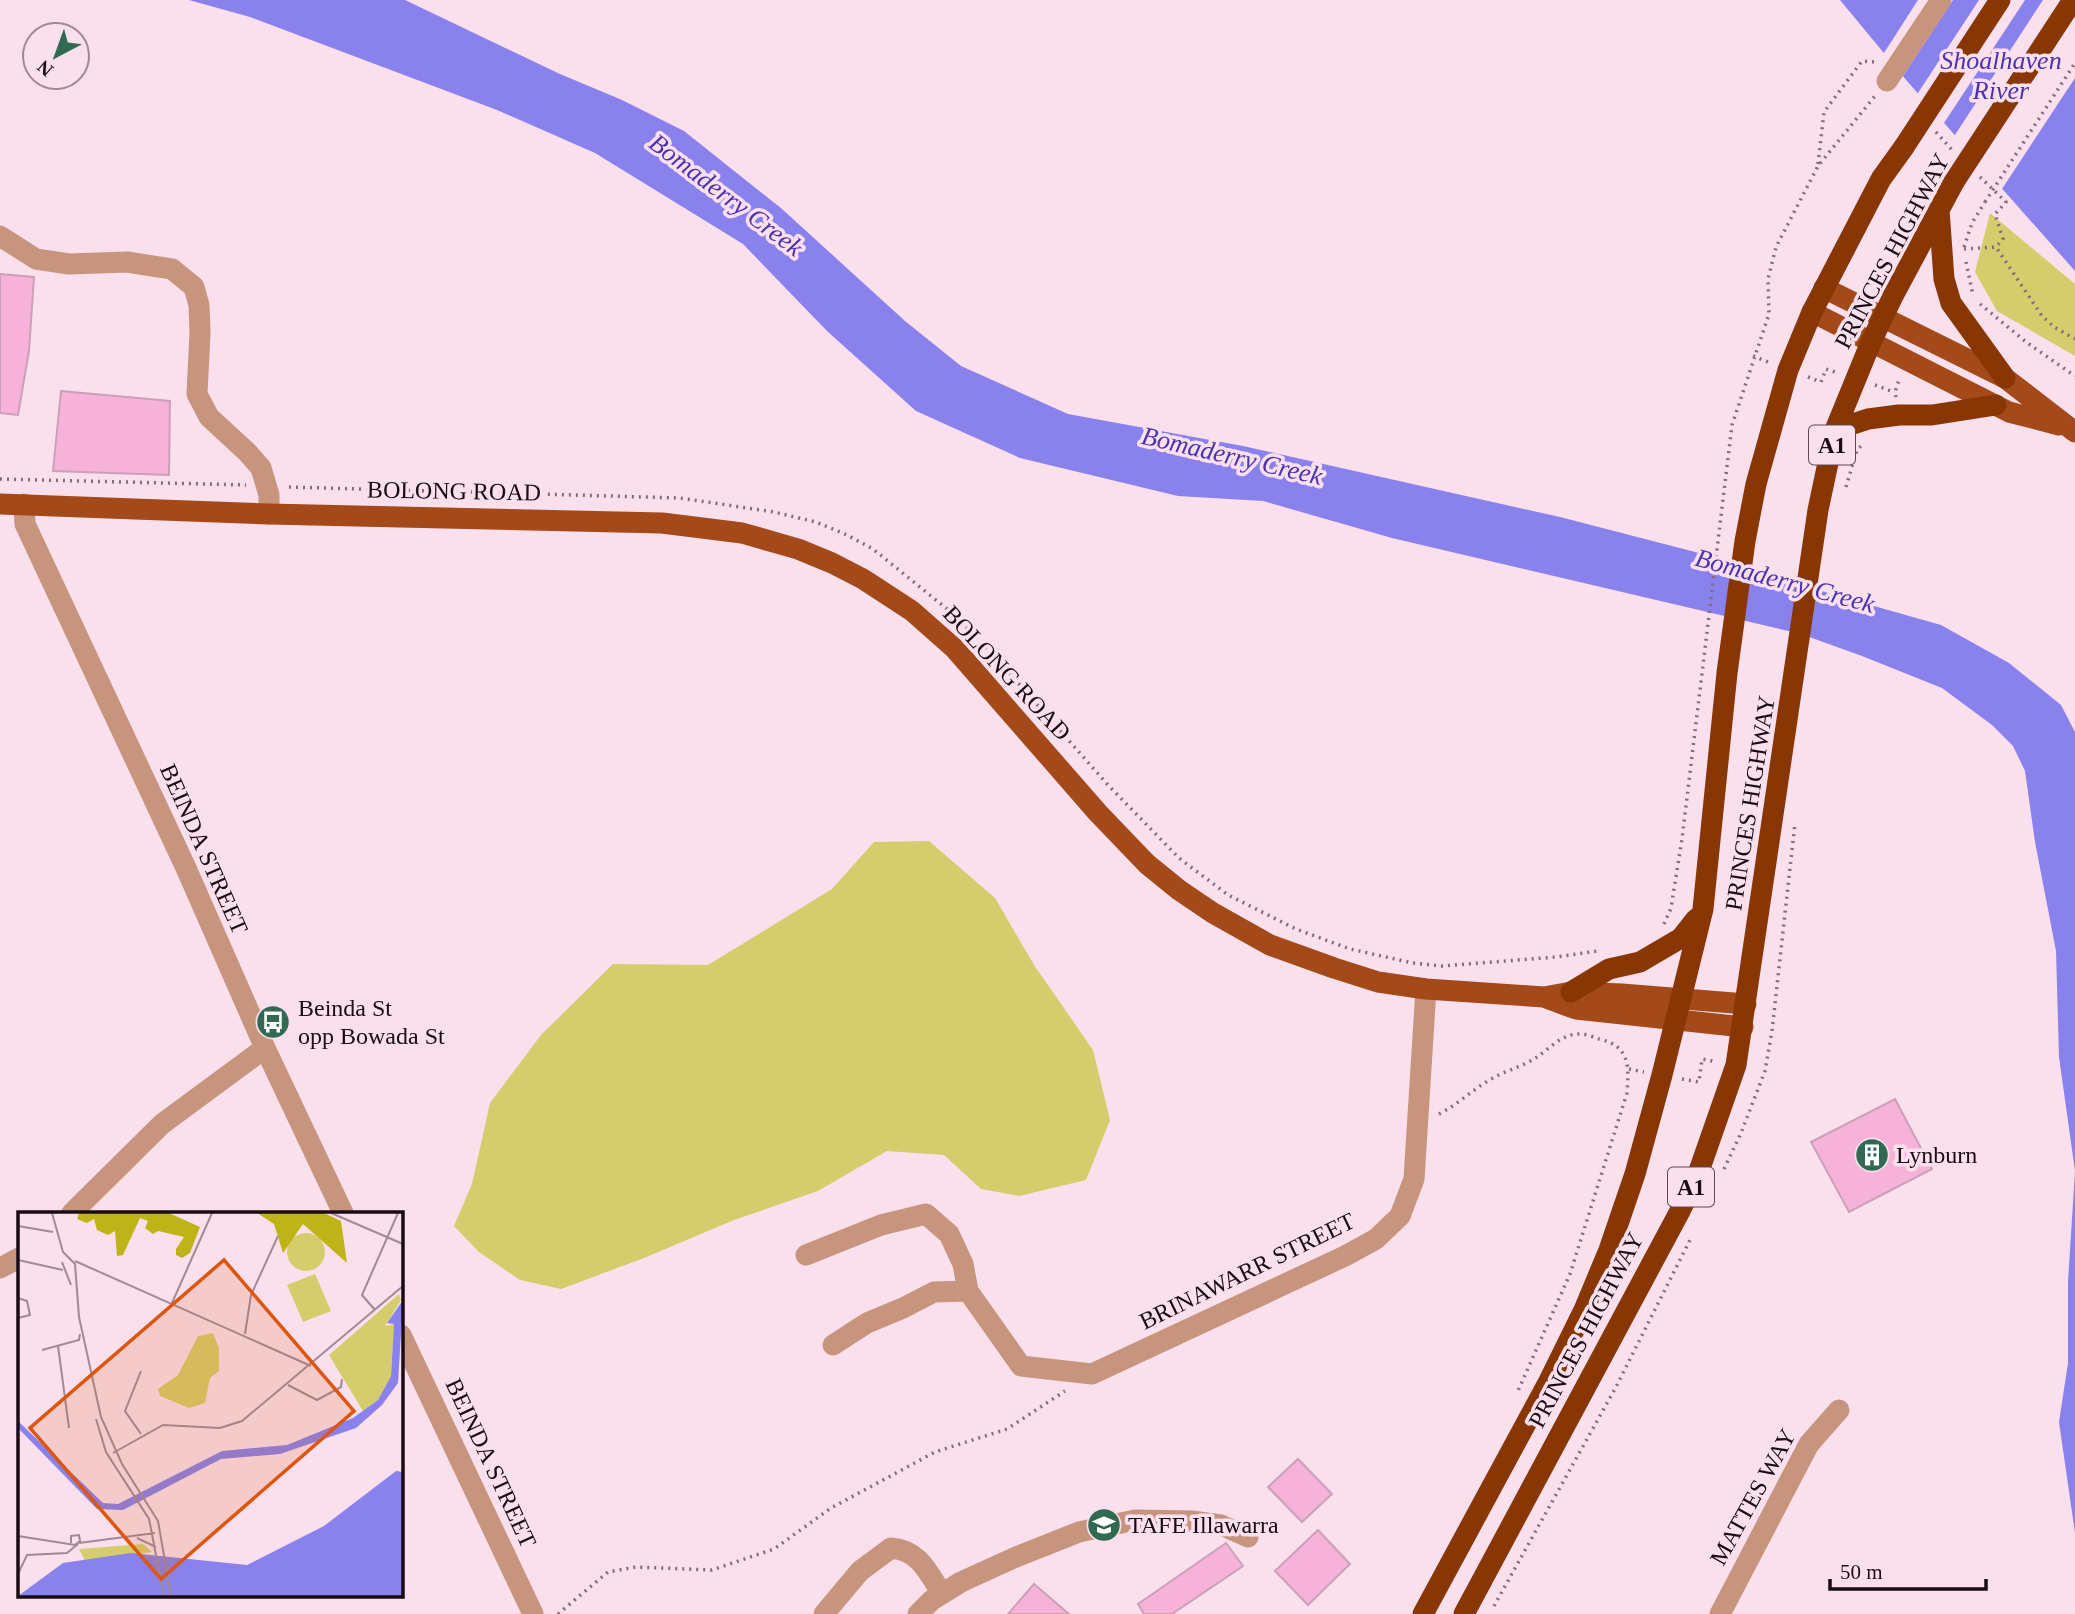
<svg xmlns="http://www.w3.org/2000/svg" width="2075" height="1614" font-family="'Times New Roman',serif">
<rect width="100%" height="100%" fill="#fadfed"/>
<path fill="#d5cd6b" d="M1990,213L2075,284V356L1997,311L1975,272Z
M929,841L995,898L1034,965L1093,1050L1110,1120L1086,1180L1019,1196L981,1189L944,1155L887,1151L818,1191L734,1220L644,1258L561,1289L520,1280L479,1252L454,1226L472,1184L490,1103L541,1035L613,964L708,965L832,889L874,842Z"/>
<path fill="#8981ec" d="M189,0H405L560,74L622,100L684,131L782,209L905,321L961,366L1068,414L1243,446L1560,517L1699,553L1828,593L1941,625L2009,663L2061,705L2075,732V1533L2059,1422L2068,1363V1282L2075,1171L2059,1057L2056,951L2035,842L2025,771L2013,746L1992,725L1942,688L1862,656L1801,634L1392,538L1263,501L1178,496L1020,458L916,411L827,331L743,244L595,153L497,110L250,17Z
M1840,0H2075V271L1907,81Z"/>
<path fill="#fadfed" d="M1918,0H1953L1901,79L1882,56Z
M1979,0H2025L1942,126L1916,96Z
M2043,0H2075V78L2000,192L1953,138Z"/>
<path fill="#f6b2d8" stroke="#cba0b8" stroke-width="2" d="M0,274L34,277L29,351L18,415L0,413Z
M61,391L170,401L169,475L53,471Z
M1895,1099L1932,1169L1849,1212L1811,1142Z
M1298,1459L1332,1494L1302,1522L1268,1487Z
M1318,1530L1350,1564L1308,1605L1275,1571Z
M1226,1543L1243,1566L1172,1614H1144L1138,1604Z
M1034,1584L1069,1614H1008Z"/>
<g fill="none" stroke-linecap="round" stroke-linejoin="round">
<path stroke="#816c78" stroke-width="3.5" stroke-dasharray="2 5" stroke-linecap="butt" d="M1936,132L1952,150
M1818,164L1824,112L1862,61L1874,62
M1980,177L2006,202L1995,214L2003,239L1996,247
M1964,247L1972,223L1985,202
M1964,249L1996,247L2042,316L2054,327L2075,339
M1966,262L1973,295
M1980,304L2026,342L2075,376
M1753,356L1771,363
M1808,377L1821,382L1826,369L1838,373
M1875,385L1894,392
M1896,397L1895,392L1900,377
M0,479L246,485
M289,487L680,498L774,512L816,522L847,535L873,549L957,617L1019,684L1108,785L1179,858L1228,895L1296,929L1350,949L1413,963L1442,966L1556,957L1597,951
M1846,487L1857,450L1864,443
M1664,924L1671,908L1682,839L1732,425L1769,314L1768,279L1776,247L1818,166L1875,96
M1629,1069L1644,1072
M1682,1079L1699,1082L1702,1059L1717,1062
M1439,1114C1459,1104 1474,1088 1493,1078C1507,1070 1524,1066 1537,1057C1549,1049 1562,1034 1578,1034C1584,1033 1593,1037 1599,1039C1630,1046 1629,1066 1627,1093L1570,1274L1517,1393
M1724,1169L1741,1133L1765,1071L1772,1031L1795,823
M1494,1606L1616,1387L1692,1236
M558,1614L608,1572L636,1567L712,1570L774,1549L831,1508L935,1452L1007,1429L1065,1391"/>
<path stroke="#c7947d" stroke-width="21" d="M0,236L36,259L69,264L127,262L172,269L194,287L199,305L200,333L197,394L209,417L247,452L261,468L269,495V514
M24,504L25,524L186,868L265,1048L343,1213
M72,1213L162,1124L265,1048
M806,1255L881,1225L926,1214L949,1234L963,1264L968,1291
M0,1268L19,1258
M401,1335L533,1614
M833,1345L867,1323L903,1308L934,1292L968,1291L1021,1366L1092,1374L1345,1256L1376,1239L1400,1216L1414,1179L1426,989
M824,1614L860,1571L891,1548C919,1550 928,1572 942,1594
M918,1614L932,1600L961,1582L1016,1557L1079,1532L1135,1520L1192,1521L1221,1525L1248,1537
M1720,1614L1809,1444L1839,1410"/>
<path stroke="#a3491a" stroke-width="21" d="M1824,288L2005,378L2075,432
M1812,312L2009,412L2059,425
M0,504L269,514L662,523L742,533L798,549L832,563L863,579L912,611L955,649L1098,813L1147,864L1179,890L1213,913L1270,945L1334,968L1378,982L1426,989L1544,997L1571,992L1622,994L1746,1004
M1546,998L1576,1009L1743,1027"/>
<path stroke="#883604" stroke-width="21" d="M1939,210L1944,279L1951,303L2005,378
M1835,430L1868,419L1899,415H1932L1996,405
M1571,992L1609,969L1640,962L1681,938L1696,919
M1423,1614L1549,1381L1584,1310L1609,1250L1635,1174L1662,1075L1703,909L1727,673L1745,541L1756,484L1788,370L1812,312L1881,179L1904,147
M1464,1614L1680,1211L1699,1171L1736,1065L1818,510L1835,430L1871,342L1893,296L1954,182"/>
<path stroke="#816c78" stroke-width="3.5" stroke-dasharray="2 5" stroke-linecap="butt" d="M1985,202L2075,63"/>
<path stroke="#c7947d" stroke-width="21" d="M1887,81L1941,0"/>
<path stroke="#883604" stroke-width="21" d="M1904,147L2000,0
M1954,182L2073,0"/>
</g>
<defs>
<g id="bus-disc" transform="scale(1.75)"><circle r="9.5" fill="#306a52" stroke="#fadfed"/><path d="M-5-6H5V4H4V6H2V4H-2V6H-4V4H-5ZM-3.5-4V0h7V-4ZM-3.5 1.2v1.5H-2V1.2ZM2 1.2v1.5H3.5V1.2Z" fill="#fff"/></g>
<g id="building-disc" transform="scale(1.75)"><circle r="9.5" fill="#306a52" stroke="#fadfed"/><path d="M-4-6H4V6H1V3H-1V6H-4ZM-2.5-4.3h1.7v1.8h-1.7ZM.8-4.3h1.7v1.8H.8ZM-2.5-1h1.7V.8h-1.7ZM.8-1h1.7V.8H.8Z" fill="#fff"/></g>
<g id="university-disc" transform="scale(1.75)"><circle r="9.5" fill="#306a52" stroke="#fadfed"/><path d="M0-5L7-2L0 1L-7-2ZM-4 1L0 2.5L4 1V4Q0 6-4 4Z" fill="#fff"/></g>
</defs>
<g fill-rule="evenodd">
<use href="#bus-disc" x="273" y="1022"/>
<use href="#building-disc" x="1872" y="1155"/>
<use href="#university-disc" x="1104" y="1525"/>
</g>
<g text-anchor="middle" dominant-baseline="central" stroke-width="7" stroke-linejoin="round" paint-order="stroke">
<g fill="#fadfed" stroke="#5d4b55" stroke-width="2">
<rect x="1809" y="425.5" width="46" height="39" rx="5"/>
<rect x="1668" y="1167.5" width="46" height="39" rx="5"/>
</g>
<g font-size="23" font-weight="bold" fill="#1a0b14">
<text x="1832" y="445">A1</text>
<text x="1691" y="1187">A1</text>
</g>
<g font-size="24" fill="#1a0b14" stroke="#fadfed">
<text transform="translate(1892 251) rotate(-62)">PRINCES HIGHWAY</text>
<text transform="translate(454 491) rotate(1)">BOLONG ROAD</text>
<text transform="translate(1007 673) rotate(47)">BOLONG ROAD</text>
<text transform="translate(1750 803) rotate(-81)">PRINCES HIGHWAY</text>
<text transform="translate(204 849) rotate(66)">BEINDA STREET</text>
<text transform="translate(1247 1271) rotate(-26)">BRINAWARR STREET</text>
<text transform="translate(1586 1330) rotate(-62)">PRINCES HIGHWAY</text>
<text transform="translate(491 1463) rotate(65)">BEINDA STREET</text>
<text transform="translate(1753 1497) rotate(-61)">MATTES WAY</text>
</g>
<g font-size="24" fill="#1a0b14" stroke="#fadfed" text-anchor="start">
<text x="298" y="1008">Beinda St<tspan x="298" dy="28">opp Bowada St</tspan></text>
<text x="1896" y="1155">Lynburn</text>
<text x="1128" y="1525">TAFE Illawarra</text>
</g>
<g font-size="26" font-style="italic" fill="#4b32ae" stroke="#fadfed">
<text x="2001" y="60">Shoalhaven<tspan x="2001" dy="30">River</tspan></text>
<text transform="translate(726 195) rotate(37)">Bomaderry Creek</text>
<text transform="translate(1232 456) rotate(13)">Bomaderry Creek</text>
<text transform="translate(1785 581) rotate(15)">Bomaderry Creek</text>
</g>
</g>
<g transform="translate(18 1212)">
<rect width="385" height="385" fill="#fadfed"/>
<path d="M269 40a19 19 0 1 1 38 0a19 19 0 1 1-38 0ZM297,62L313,99L285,110L269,73ZM381,82L383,88L367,114L376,112L373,164L360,188L345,199L311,143ZM195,121L201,136V159L192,166L187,191L171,196L142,184L140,177L160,163L180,124ZM125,332L134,340L67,349L61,337Z" fill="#d5cd6b"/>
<path d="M61,1H151L182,15L172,41L164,46L158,43V37L166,25L140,19L135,22L127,16L130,9L122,6L105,43L99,44L97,19L90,23L79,18L76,7L69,11L59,7ZM239,1H306L323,9L329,51L285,12L265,41L256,12Z" fill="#bfb417"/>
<path d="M385,88L380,171L364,193L338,216L262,242L203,247L105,298L79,297L0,216V209L85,291L100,292L204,239L269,233L335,206L360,188L373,164L376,112L369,111ZM378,259L385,260V384H0L45,351L113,341L229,353L306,314Z" fill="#8981ec"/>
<path fill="none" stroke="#a08a96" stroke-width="2" d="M34,1L45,40L57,52L61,105L83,205L104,252L140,309L153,384M313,1L385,32M0,14L35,20M0,48L45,58M57,49L293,154M44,50L53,73M0,86L9,89L12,103L0,106M154,91L194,1M357,98L344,83L380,1M227,122L233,83L260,24M40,134L51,216M24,138L61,128L62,122M123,159L107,199L123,222M270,173L299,188L323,175L324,167M78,207L88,240L131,307L146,384M95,241L145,213L202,216L224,209L385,74M0,324L57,333L62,329L61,323L53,324V331M119,326L138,335M61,331L137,321M0,362L9,343L49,341L60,332"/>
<path fill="#de550c" fill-opacity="0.15" stroke="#de550c" stroke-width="3.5" d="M206,48L336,199L143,367L12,216Z"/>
<rect width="385" height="385" fill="none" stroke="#1a0b14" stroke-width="3.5"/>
</g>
<g transform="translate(56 56) rotate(221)"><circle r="33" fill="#fadfed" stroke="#a08a96" stroke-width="2"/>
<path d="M0-5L12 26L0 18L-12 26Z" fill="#306a52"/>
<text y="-10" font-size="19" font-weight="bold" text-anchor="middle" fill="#1a0b14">N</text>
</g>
<path d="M1830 1579v10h156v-10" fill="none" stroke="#1a0b14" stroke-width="3.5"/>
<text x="1840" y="1579" font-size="21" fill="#1a0b14" stroke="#fadfed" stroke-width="5" paint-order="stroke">50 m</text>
</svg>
